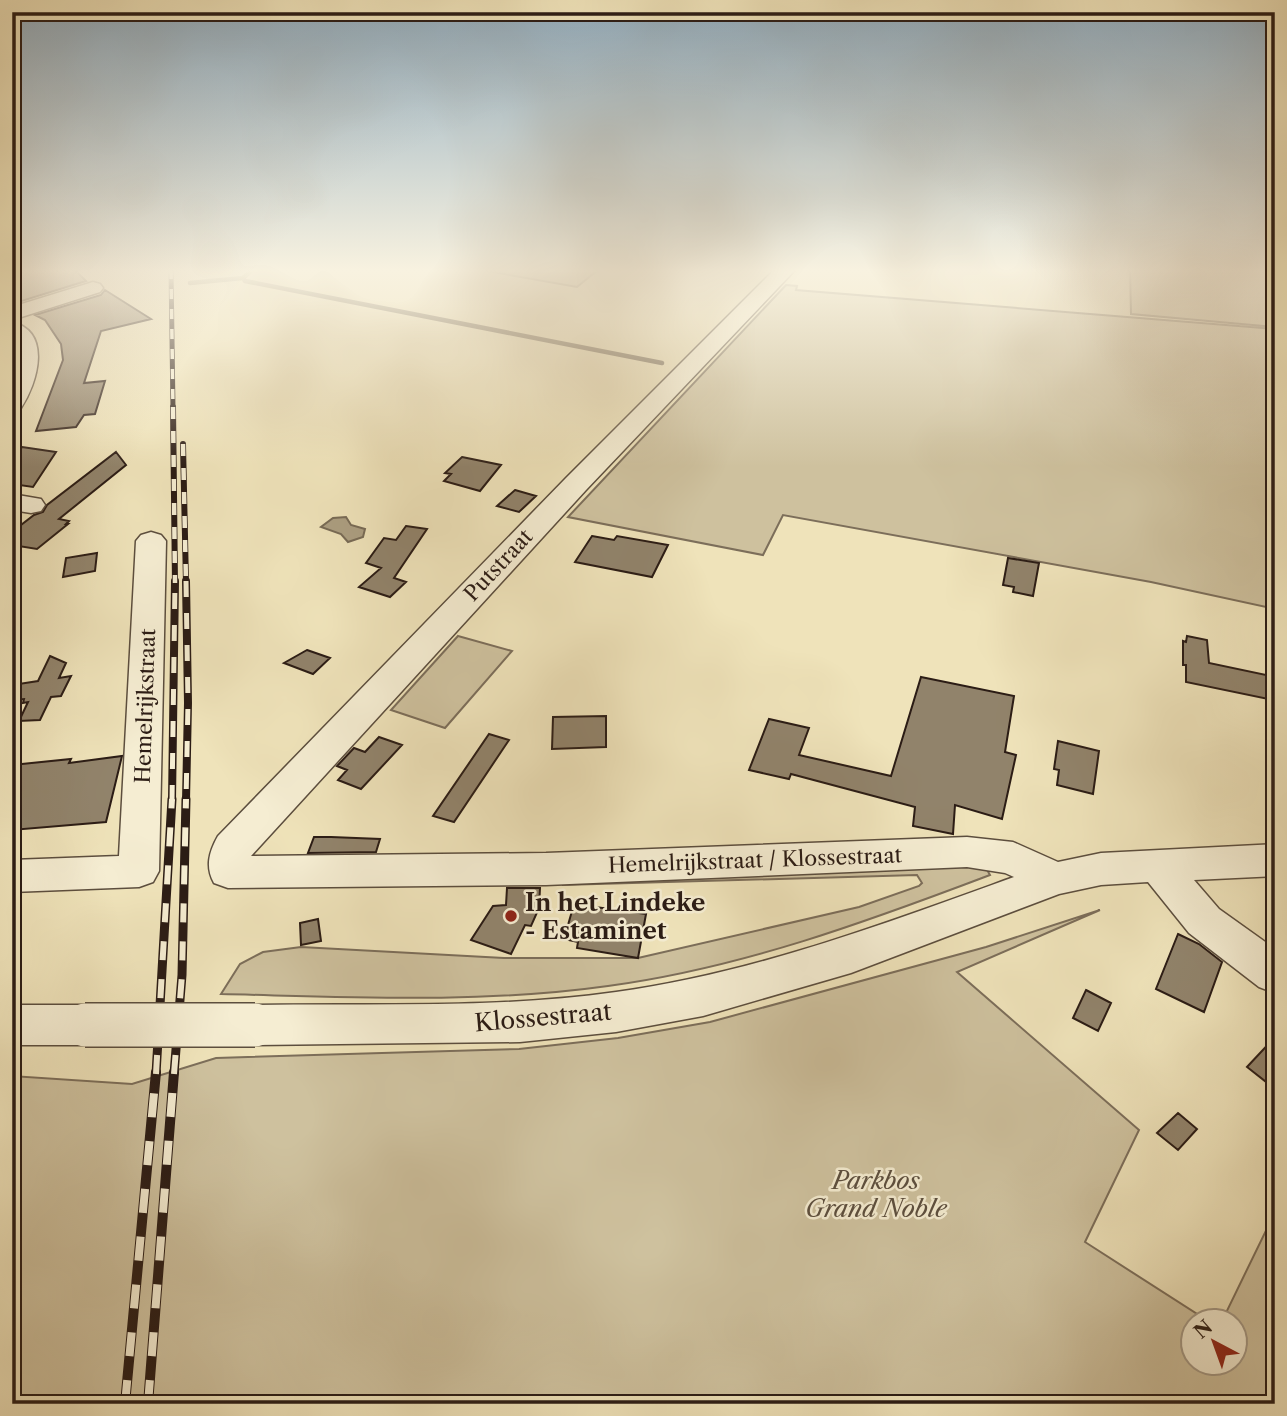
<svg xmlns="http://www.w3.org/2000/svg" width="1287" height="1416" font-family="'Libre Caslon Text',serif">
<rect width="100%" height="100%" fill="#efe3ba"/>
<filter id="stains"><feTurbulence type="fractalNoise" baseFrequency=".00286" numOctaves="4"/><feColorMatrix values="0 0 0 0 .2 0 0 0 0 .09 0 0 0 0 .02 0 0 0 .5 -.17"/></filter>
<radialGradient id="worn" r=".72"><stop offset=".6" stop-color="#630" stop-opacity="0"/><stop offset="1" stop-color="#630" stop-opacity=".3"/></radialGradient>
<path fill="#cec19e" stroke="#7c6e5a" stroke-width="2" d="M476,269H599L577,287Z
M1130,269H1266L1275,295V327L1131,314Z
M786,285L797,286L796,290L1275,329V609L1151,582L783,515L763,555L568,517Z
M458,636L512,651L445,728L391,710Z
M972,864L986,868L990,875C866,922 741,968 608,986C480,1004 350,997 221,994L240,964L263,952L301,947L504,958H638L859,907L919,886L922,883L917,875L563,885L564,880Z
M1100,910L957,972L1139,1130L1085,1242L1208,1321L1192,1322V1364H1234V1322L1222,1321L1275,1212V1404H12V1076L132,1084L216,1058L519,1049L618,1038L710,1022L986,947Z"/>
<path fill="#ac9f82" stroke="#786b56" stroke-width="2" d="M346,517L351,525L365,529L363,537L348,542L341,534L321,527L333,518Z"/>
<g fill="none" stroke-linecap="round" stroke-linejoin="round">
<path stroke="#786b56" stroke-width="4.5" d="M243,278L245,281L662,363
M190,283L243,278L253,269"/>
</g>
<path fill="#91836b" stroke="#2b1c15" stroke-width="2" d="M12,269H74L86,281L12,304Z
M105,290L151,319L101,331L84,383L105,381L95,414L84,415L76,427L36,431L63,360L61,344L45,320L35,315L101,295Z
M22,447L56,452L33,487L12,484V460Z
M116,452L126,465L59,519L69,521L66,524H68L37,549L12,545V532L34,515L43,512L47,505Z
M462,457L501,465L480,491L444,481L451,474L445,473Z
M515,490L536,496L519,512L497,506Z
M406,526L427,529L394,578L406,582L390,597L359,587L381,568L366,563L384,538L396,540Z
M592,536L614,540L617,536L668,545L652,577L575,562Z
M97,553L95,571L63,577L66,558Z
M1008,558L1039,563L1033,596L1013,592L1014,587L1003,585Z
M1187,636L1207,640L1209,663L1271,676L1273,700L1186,682V665H1183V641L1186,642Z
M307,650L330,658L313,674L284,663Z
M50,656L66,663L59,678L71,676L61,696L51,697L40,720L19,721L28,702L23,703L24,699L12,700V685L38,681Z
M921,677L1014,696L1005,752L1016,755L1002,819L955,805L953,834L913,826L915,807L791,774L789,779L749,770L769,719L809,728L799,755L891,776Z
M606,716V747L552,749L553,717Z
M489,734L509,740L454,822L433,816Z
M379,737L402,745L361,789L338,780L347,770L337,766L354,748L365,752Z
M1058,741L1099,751L1093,794L1057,785L1059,770L1054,769Z
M122,756L106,822L12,830V765L71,759L69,763Z
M314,837H331L380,839L376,852L308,853Z
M507,888H540L539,908L531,926L525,925L511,954L471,940L493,906L506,905Z
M574,904L646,914L638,958L577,948L578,942L564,939Z
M318,919L321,941L301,945L300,923Z
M1178,934L1199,944L1222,962L1204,1012L1156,989Z
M1086,990L1111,1003L1098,1031L1073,1018Z
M1275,1037V1089L1247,1067Z
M1178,1113L1197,1129L1178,1150L1157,1133Z"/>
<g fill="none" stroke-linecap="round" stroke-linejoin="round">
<g stroke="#5c4e3e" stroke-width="3">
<path id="minor" d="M775,269H796L586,490L251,856L546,853L967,837L1013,842L1058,862L1101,853L1275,844V876L1194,880L1219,909L1275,949V993L1259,987L1189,933L1148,882L1101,885L1059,894L851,973L703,1016L616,1032L520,1042L255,1045L239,1039L232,1025L239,1011L255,1005C375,1003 497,1009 616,992C754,973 884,924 1014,877L1005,873L967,867L546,885L228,888L214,883C205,867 209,852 218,836L566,478Z
M93,282L100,284L103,288L100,292L12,320V307Z
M12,322C53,332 37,384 21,408L12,410V376L17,354L12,340Z
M12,494L41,499L45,505L41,511L31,513L12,510Z
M151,532L161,535L166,541L159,871L153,882L139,887L12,892V860L119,856L136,541L141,535Z
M12,1005H85L101,1011L108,1025L101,1039L85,1045H12Z"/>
</g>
<use href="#minor" fill="#f5edd2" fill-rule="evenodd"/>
<g stroke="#2b1c15" stroke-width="5">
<path id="rail-far4" d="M171,269L173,409"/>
</g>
<g stroke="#2b1c15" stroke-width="6">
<path id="rail-far3" d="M173,407L175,583
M183,444L186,583"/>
</g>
<g stroke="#2b1c15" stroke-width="8">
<path id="rail-far2" d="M186,581L188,703L186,801
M172,801L175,581"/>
</g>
<g stroke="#2b1c15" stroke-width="9">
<path id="rail-far1" d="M156,1074L172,799
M174,1074L182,975L186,799"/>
</g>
<g stroke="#2b1c15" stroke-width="10">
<path id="rail" d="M125,1404L156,1072
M148,1404L174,1072"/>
</g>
<use href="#rail-far4" stroke="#f5edd2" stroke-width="3.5" stroke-dasharray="10" stroke-linecap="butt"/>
<use href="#rail-far3" stroke="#f5edd2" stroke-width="4.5" stroke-dasharray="12" stroke-linecap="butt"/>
<use href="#rail-far2" stroke="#f5edd2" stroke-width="5" stroke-dasharray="16" stroke-linecap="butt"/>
<use href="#rail-far1" stroke="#f5edd2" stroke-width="6" stroke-dasharray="19" stroke-linecap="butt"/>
<use href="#rail" stroke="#f5edd2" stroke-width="8" stroke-dasharray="24" stroke-linecap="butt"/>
<g stroke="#5c4e3e" stroke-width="46" stroke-linecap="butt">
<path id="minor-bridge" d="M85,1025H255"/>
</g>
<use href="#minor-bridge" stroke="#f5edd2" stroke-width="43"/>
</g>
<linearGradient id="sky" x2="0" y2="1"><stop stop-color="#90acbf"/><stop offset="0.58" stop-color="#f8f2e0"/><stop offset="1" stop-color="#f8f2e0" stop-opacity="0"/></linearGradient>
<rect width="1287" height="467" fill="url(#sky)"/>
<circle fill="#8f2418" stroke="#f5edd2" stroke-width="2.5" cx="511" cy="916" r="7"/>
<g text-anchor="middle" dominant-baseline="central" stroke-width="5" stroke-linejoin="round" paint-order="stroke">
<g font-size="21" fill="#2b1c15" stroke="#f5edd2">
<text transform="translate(498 565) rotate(-47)">Putstraat</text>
<text transform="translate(145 706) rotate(-88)">Hemelrijkstraat</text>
<text transform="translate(755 860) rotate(-2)">Hemelrijkstraat / Klossestraat</text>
</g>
<g font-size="24" font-weight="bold" fill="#2b1c15" stroke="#f5edd2" text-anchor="start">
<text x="525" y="902">In het Lindeke<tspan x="525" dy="28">- Estaminet</tspan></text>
</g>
<g font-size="24" fill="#2b1c15" stroke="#f5edd2">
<text transform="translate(543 1017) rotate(-5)">Klossestraat</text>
</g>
<g font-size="24" font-style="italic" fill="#5c4e3e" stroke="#f5edd2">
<text x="876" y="1180">Parkbos<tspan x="876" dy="28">Grand Noble</tspan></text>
</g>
</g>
<rect width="1287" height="1416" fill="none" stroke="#efe3ba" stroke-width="42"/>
<rect x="14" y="14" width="1259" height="1388" fill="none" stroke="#2b1c15" stroke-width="3.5"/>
<rect x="21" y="21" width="1245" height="1374" fill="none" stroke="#2b1c15" stroke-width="2"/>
<g transform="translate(1214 1342) rotate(319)"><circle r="33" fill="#f5edd2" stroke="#a49986" stroke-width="2"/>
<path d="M0-5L12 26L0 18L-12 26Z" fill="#8f2418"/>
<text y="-10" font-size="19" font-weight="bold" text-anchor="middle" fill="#2b1c15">N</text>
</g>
<rect width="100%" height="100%" filter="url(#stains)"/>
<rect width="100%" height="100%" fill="url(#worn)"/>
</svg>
